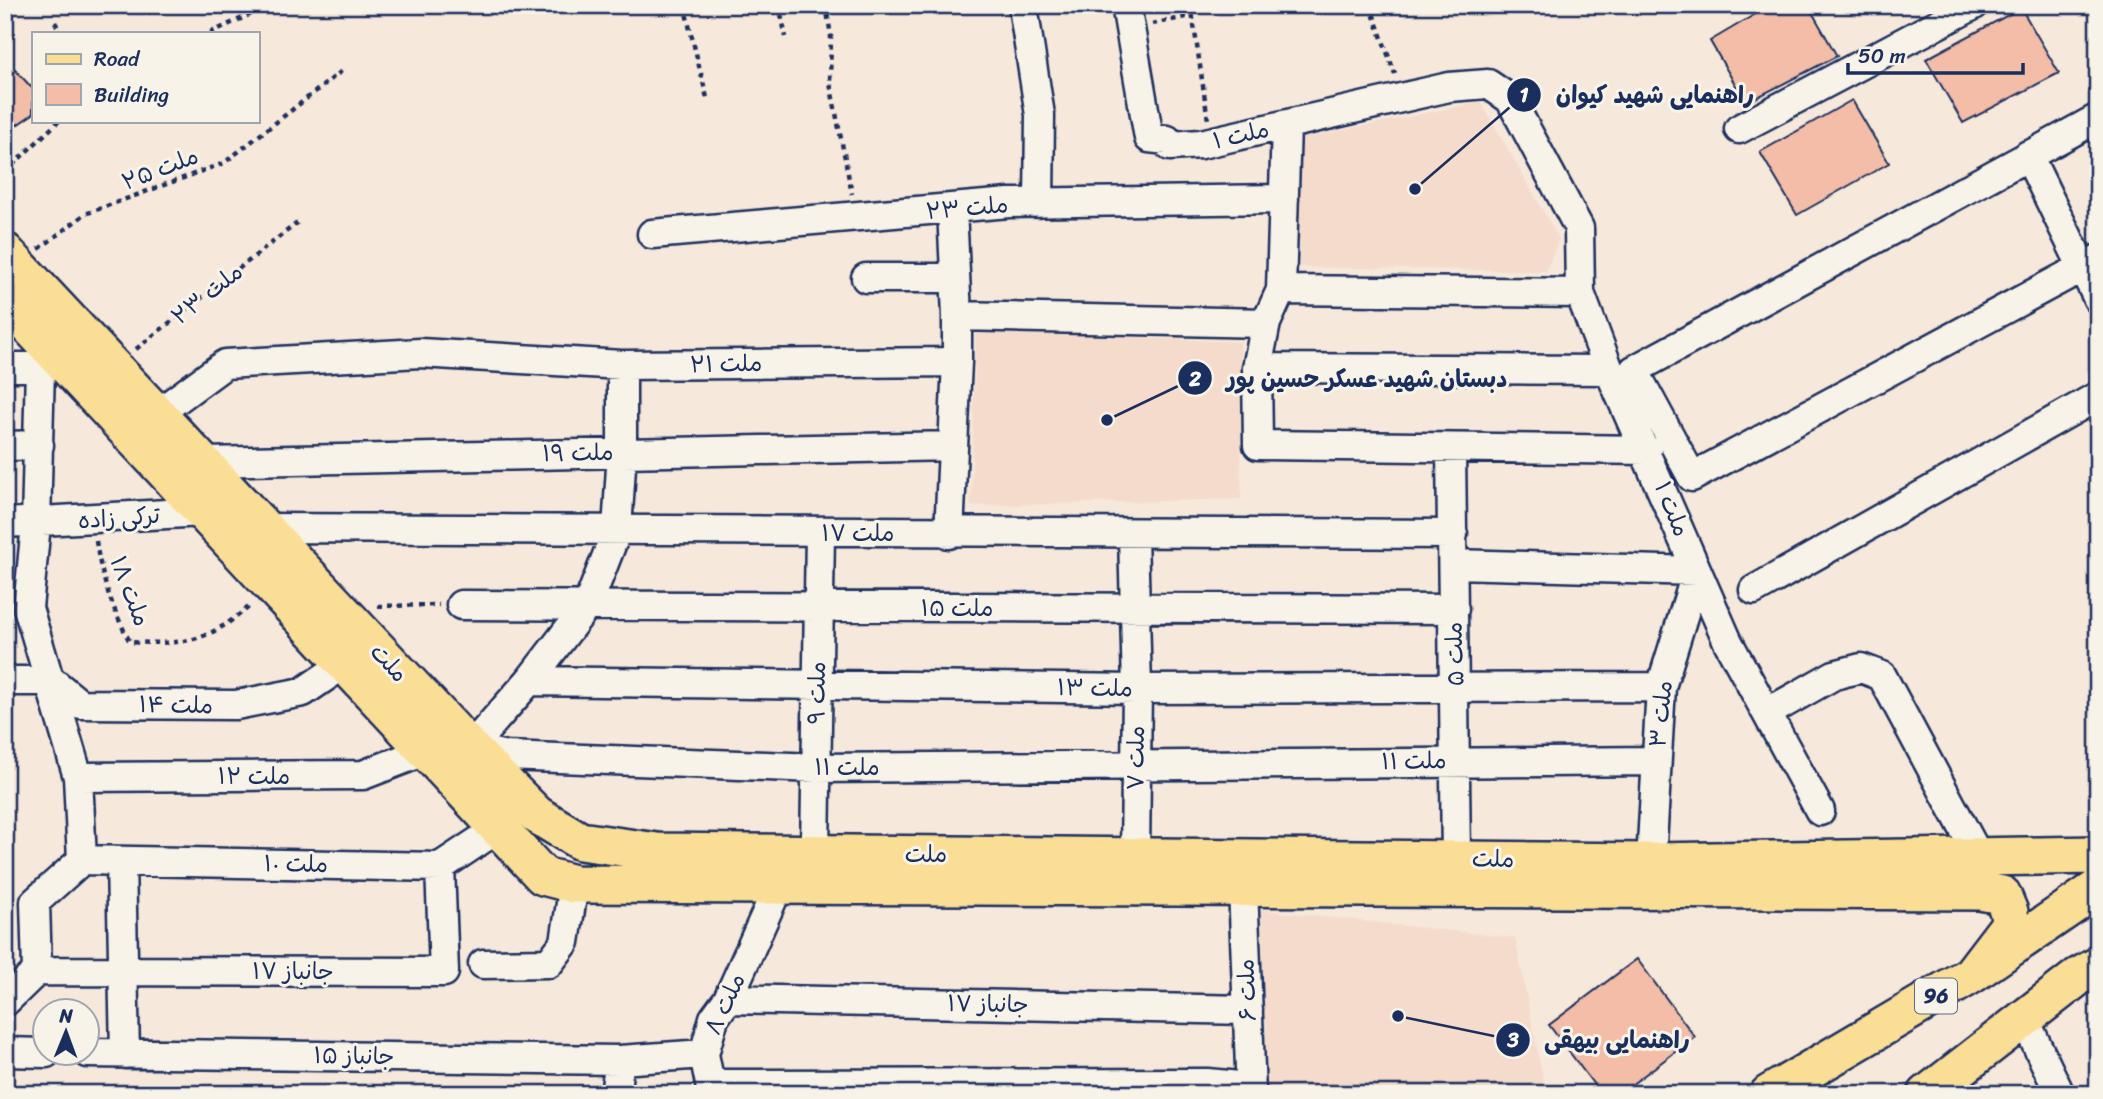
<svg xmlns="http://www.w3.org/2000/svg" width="2103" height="1099" font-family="Sriracha,'Playpen Sans Arabic',sans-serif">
<rect width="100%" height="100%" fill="#f6e8db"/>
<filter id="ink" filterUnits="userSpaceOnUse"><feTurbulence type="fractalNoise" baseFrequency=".0143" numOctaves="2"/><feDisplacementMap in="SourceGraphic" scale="14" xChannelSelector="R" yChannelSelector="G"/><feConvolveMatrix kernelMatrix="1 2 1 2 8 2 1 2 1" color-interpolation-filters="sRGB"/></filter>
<g filter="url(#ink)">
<path fill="#f5dbcb" d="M1481,102L1559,239L1546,271L1300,267V139Z
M976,331L1240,342L1241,499L971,506Z
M1261,910L1515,938L1546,1094H1268Z"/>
<path fill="#f3bda7" stroke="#1b2f5e" stroke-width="2" d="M1771,5H1808L1837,56L1746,103L1710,41Z
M2021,8L2059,73L1963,123L1926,59Z
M5,59L33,89V114L5,133Z
M1852,100L1889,163L1797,215L1760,152Z
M1637,959L1695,1037L1619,1094H1601L1549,1025Z"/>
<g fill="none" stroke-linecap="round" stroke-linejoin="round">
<g stroke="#1b2f5e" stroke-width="33">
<path id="minor" d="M1126,5L1149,138L1167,140L1170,146L1201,144L1449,87L1488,84L1510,99L1579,228L1580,293L1609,370L1728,642L1820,811
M1024,13L1040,115L1039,203
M2098,118L1634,370L1692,477L2098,259
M1286,125L1281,290L1266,323L1257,368L1258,445L1647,450
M1739,129L1974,5
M2028,155L2098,299
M952,209L957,316
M652,234L1009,203L1284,199
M866,278H955
M1281,290L1580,293
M622,365V451L617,530L588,604L529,681L470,748L506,756L816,768L1656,761
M5,367H40
M1257,368L1609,370
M157,414L225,364L420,353L622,365L957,362V316L1266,323
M5,446L39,445
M1451,450L1456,858
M203,462L953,446
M5,523L203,512
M263,528L1453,534
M949,534L957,362
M1133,534L1137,689L1135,856
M1453,564L1697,571L1661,687L1651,862
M1754,590L2098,396
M461,605L1454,609
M5,681H52L80,704L236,705L303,692L344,664
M529,681L1137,689L1661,687
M1767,713L1834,675L1861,668L1882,676L1980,859
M78,777L363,775L425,751
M815,853L820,533
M82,860L440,867L497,829
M121,861L125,1054
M1243,887L1251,1094
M483,964L549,963L565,942L574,884
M37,971L444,972L440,867
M728,999L1248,1010
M5,1002L37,971L35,902L82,860L78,777L28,608L36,524L40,367L59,356
M2024,1018L2060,1094
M5,1052L46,1053
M88,1053L620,1060
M704,1054L710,1084L1207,1083L1251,1087
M615,1094L620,1060L704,1054L714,1018L728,999L779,885"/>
</g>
<g stroke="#1b2f5e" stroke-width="42">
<path id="major" d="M5,252L470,748L537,815L580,841L657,852L1651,862L2098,855
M5,300L543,876L574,884L1980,891L2002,895L2009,912L2010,924L1971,975
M1769,1094L1971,975L2098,888
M1927,1094L2078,977L2098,966"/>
</g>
<path stroke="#1b2f5e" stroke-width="4.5" stroke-dasharray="5 5" stroke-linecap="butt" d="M684,5L707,98
M779,5L786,37
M826,5L831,36L830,83L852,194
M1191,5L1208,120
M1370,5L1395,74
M55,22L61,33
M1152,24L1192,16
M210,33L271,5
M5,172L59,121
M39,249L85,214L224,163L343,70
M136,349L301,220
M96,541C101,578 113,610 130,642C186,645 208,642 251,605
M378,606L439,605"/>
<use href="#minor" stroke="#f7f3e8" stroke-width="28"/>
<use href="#major" stroke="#fbde96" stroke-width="37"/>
</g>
</g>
<g text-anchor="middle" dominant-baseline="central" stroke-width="6" stroke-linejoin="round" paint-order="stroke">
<rect fill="#f7f3e8" stroke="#5d6a87" stroke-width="2" x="1915" y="978.5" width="42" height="35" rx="5"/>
<g font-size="21" font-weight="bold" fill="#1b2f5e">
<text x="1936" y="996">96</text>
</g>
<g font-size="23" fill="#1b2f5e" stroke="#f7f3e8">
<text transform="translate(1241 135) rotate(-13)">ملت ۱</text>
<text transform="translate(160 169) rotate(-21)">ملت ۲۵</text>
<text transform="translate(967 208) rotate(-5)">ملت ۲۳</text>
<text transform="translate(207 294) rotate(-38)">ملت ۲۳</text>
<text transform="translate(726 364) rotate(-1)">ملت ۲۱</text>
<text transform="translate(578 453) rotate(-1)">ملت ۱۹</text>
<text transform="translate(1672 509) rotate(68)">ملت ۱</text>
<text transform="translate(119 518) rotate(-4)">ترکی زاده</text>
<text x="858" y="533">ملت ۱۷</text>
<text transform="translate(130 591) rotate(69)">ملت ۱۸</text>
<text x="957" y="608">ملت ۱۵</text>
<text transform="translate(1455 654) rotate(-92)">ملت ۵</text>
<text transform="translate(389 663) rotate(47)">ملت</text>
<text transform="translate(1095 688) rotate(1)">ملت ۱۳</text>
<text transform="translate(817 693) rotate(-89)">ملت ۹</text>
<text transform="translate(176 705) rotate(1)">ملت ۱۴</text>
<text transform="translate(1661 714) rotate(-84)">ملت ۳</text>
<text transform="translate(1136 758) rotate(-89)">ملت ۷</text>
<text transform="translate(1414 761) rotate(-1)">ملت ۱۱</text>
<text x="847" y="767">ملت ۱۱</text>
<text x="254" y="776">ملت ۱۲</text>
<text x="926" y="854">ملت</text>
<text transform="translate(1493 859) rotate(1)">ملت</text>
<text transform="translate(296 864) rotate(1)">ملت ۱۰</text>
<text x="293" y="971">جانباز ۱۷</text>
<text transform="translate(1247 990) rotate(-92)">ملت ۶</text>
<text transform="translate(725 1004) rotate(-65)">ملت ۸</text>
<text transform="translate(988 1004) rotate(1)">جانباز ۱۷</text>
<text transform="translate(354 1056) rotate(1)">جانباز ۱۵</text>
</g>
</g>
<path fill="none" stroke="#1b2f5e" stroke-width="2.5" d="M1415 189L1524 95M1107 420L1195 378M1398 1016L1513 1040"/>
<g fill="#1b2f5e" stroke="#f7f3e8" stroke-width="2.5">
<circle cx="1415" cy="189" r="7"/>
<circle cx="1107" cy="420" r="7"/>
<circle cx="1398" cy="1016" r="7"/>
<circle cx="1524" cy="95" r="18"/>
<circle cx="1195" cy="378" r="18"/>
<circle cx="1513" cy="1040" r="18"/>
</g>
<g font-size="21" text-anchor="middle" font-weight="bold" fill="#fff">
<text x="1524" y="102">1</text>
<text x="1195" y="386">2</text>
<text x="1513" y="1047">3</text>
</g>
<g font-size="24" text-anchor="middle" font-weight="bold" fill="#1b2f5e" stroke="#f7f3e8" stroke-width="6" stroke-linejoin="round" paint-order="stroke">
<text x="1655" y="103">راهنمایی شهید کیوان</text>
<text x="1367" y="387">دبستان شهید عسکر حسین پور</text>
<text x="1617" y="1048">راهنمایی بیهقی</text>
</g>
<rect width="2103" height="1099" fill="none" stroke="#f7f3e8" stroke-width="28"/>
<rect x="14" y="14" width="2075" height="1071" fill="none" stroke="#1b2f5e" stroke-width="2.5" filter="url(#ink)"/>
<rect x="32" y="32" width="228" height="91" fill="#f7f3e8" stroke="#9fa5b1" stroke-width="2"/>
<rect x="46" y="54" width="35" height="10" fill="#fbde96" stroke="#9fa5b1" stroke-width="2"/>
<text x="94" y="66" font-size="21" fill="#1b2f5e">Road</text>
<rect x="46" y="84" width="35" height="21" fill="#f3bda7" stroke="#9fa5b1" stroke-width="2"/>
<text x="94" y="102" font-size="21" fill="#1b2f5e">Building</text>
<g transform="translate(66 1032) rotate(1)"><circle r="33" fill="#f7f3e8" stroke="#9fa5b1" stroke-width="2"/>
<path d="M0-5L12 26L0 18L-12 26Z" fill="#1b2f5e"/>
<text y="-10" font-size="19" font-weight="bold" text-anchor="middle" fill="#1b2f5e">N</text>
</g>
<path d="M1848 63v10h175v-10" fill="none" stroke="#1b2f5e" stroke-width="3.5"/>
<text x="1858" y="63" font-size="21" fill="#1b2f5e" stroke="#f7f3e8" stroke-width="5" paint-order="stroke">50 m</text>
</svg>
